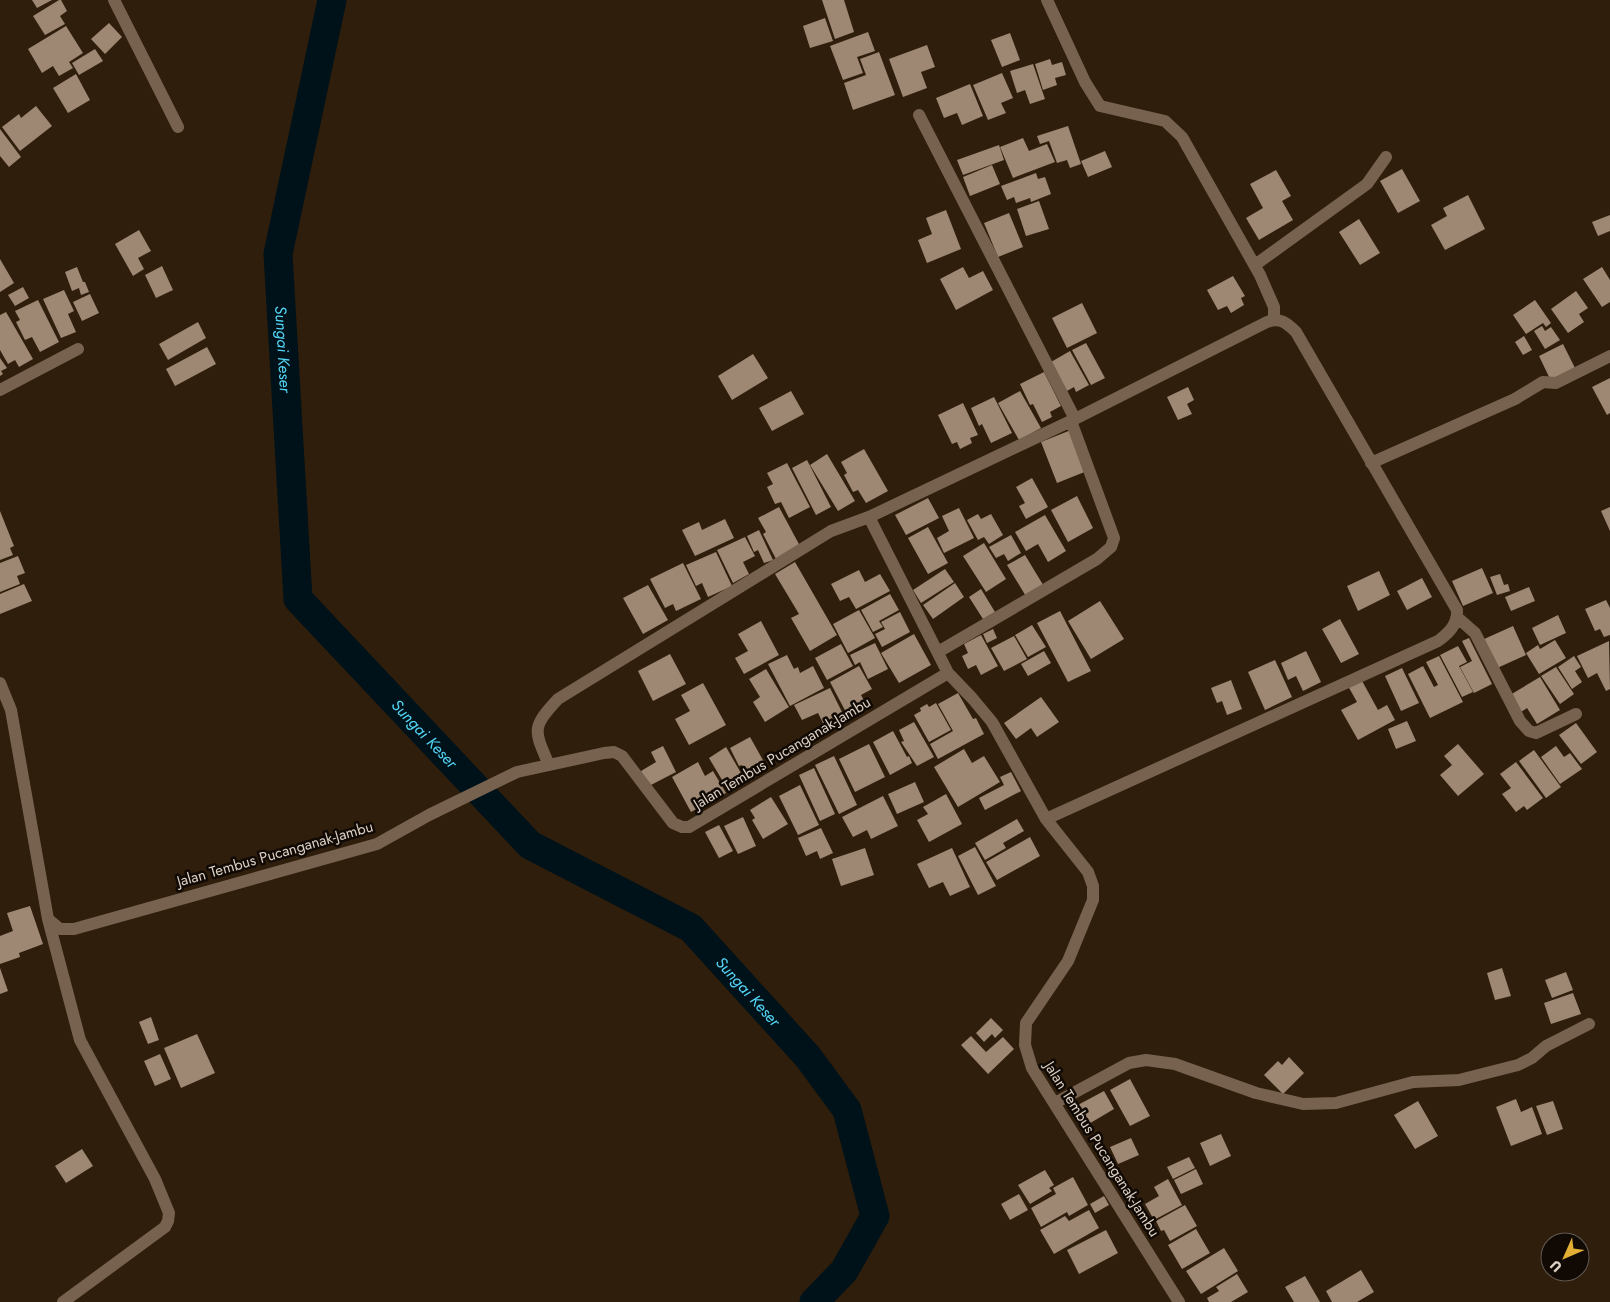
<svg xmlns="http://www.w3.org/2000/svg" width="1610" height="1302" font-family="Jost,sans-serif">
<rect width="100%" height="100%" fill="#2f1e0c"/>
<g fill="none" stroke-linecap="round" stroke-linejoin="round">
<path stroke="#001219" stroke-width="29" id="s1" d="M332,0L278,254L298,599L530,845L691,928L808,1057L847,1110L875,1216L844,1271L814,1302"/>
</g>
<path fill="#9e8874" d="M32,0H52L37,8Z
M59,0H61L67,11L60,16L65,24L45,35L33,16Z
M822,0H844L854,32L835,39Z
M825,18L833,41L810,48L803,26Z
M109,23L122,37L105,54L91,39Z
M66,26L83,53L69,62L73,68L59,76L53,66L42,73L28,49Z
M868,32L875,51L857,57L863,73L843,80L830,46Z
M1010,33L1020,60L1002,67L991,40Z
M927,45L935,67L921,72L927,88L903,97L889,59Z
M95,49L103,61L79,75L72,63Z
M879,52L895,95L853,110L844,83L866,75L860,59Z
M1050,59L1052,65L1062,62L1066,75L1055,78L1057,85L1043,90L1035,64Z
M1033,64L1045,99L1030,104L1025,90L1017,93L1010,71Z
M1002,73L1013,98L1001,103L1006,113L988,120L973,85Z
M76,74L90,100L68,113L53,88Z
M970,84L983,116L962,125L957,113L944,118L936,98Z
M36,106L52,126L20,151L2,127L19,114L21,118Z
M1068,126L1081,164L1070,168L1067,160L1057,163L1049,141L1040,144L1037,136Z
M0,129L21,157L9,167L0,156Z
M1023,138L1029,151L1047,144L1055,162L1013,178L1000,147Z
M999,145L1004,160L963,175L957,160Z
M1105,151L1112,167L1088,177L1081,161Z
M992,165L1000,184L970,196L963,177Z
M1402,169L1420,201L1398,213L1380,181Z
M1276,170L1291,196L1282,201L1293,220L1259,240L1246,218L1263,208L1250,184Z
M1036,173L1038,179L1045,177L1051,194L1031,202L1030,198L1016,203L1014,197L1007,200L1001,186Z
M1468,195L1485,229L1445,250L1431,225L1447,216L1443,208Z
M1039,201L1049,229L1026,236L1017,209Z
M946,210L961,249L927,263L918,240L932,234L926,218Z
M1009,213L1023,247L998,257L984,223Z
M1610,215V231L1598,236L1592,222Z
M1359,219L1380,253L1360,265L1339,232Z
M139,230L151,251L138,258L144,269L133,276L115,244Z
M0,259L14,283L0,292Z
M162,266L173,290L156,298L145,275Z
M77,267L83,282H85L89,292L81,295L79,288L72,291L65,272Z
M963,267L969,278L983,271L993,290L956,310L940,279Z
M1602,267L1610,280V302L1602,307L1583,279Z
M1233,276L1245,296L1241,298L1244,305L1231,313L1227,306L1218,310L1207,290Z
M23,287L29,298L15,306L8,295Z
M64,290L74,311L68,314L76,332L61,338L43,299Z
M1576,291L1588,308L1579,314L1584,322L1568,333L1551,309Z
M90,294L99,313L82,321L73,302Z
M38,300L59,342L40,352L32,337L25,340L16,322L20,320L15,311Z
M1535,300L1551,323L1546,327L1543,323L1526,334L1513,315Z
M1082,303L1097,333L1067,348L1052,318Z
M6,312L33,359L19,367L15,360L8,364L0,350V315Z
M198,322L206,338L168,360L159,344Z
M1542,326L1545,331L1551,327L1560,340L1545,349L1534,331Z
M1524,336L1532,350L1523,355L1515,342Z
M1086,343L1105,378L1091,385L1072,350Z
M1563,344L1575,368L1551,381L1539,356Z
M207,347L216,364L175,386L166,369Z
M1070,351L1089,385L1076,392L1074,387L1067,391L1051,362Z
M753,354L768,378L732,400L718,376Z
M0,358L7,368L1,371L3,374L0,376Z
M1044,372L1061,406L1050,412L1052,417L1042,422L1033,404L1030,405L1020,384Z
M1610,378V413L1607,415L1592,387Z
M1188,387L1194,400L1187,404L1192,414L1178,420L1167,397Z
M791,391L804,414L772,431L759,408Z
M1020,391L1041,428L1019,440L998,403Z
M994,397L1012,433L991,443L982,424L979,426L971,408Z
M963,403L978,435L970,438L972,443L960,449L957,442L952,444L938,415Z
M1071,430L1087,471L1057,483L1041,442Z
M864,449L888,491L866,503L858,490L853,492L844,475L847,473L841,462Z
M827,454L855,501L838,511L810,465Z
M807,460L831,507L816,515L792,468Z
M787,463L810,507L789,518L781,502L775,504L767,487L773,484L767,473Z
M1032,478L1048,507L1026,519L1019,506L1025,503L1016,487Z
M1077,496L1093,528L1068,542L1051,510Z
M928,498L939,518L906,535L895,515Z
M779,507L800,546L776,559L763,534L766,532L758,518Z
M1610,507V531L1601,511Z
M959,508L974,538L944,553L937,538L949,531L942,516Z
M0,511L14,546L10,548L13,555L0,560Z
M978,514L981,519L991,514L1003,535L989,544L984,537L978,540L967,520Z
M1045,515L1066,551L1048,562L1038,544L1026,551L1015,532Z
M725,519L734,538L695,556L682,530L699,522L702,530Z
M928,527L948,563L928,574L908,538Z
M759,530L773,560L764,563L758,550L754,552L747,536Z
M1011,535L1021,553L1008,561L1004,554L996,558L989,547Z
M745,537L755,556L743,562L749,574L733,583L717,550Z
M984,543L1006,579L986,592L963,556Z
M716,552L732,586L708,597L702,583L696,586L686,565Z
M1025,555L1045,588L1027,598L1007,565Z
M18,556L25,573L17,576L20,584L0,592V563Z
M795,562L837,635L810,651L791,618L799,614L775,574Z
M683,563L701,599L676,611L673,604L665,608L650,579Z
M1482,568L1493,593L1463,606L1452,581Z
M945,569L954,582L921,603L913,590Z
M859,570L865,582L880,574L890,591L856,609L849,597L840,601L831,584Z
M1379,571L1390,595L1358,611L1347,586Z
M1500,574L1504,585L1508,584L1510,591L1497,595L1490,577Z
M1422,578L1432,597L1407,610L1397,591Z
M955,583L964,597L933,619L923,605Z
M24,584L32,601L0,614V594Z
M648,585L668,620L643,634L623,598Z
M1529,587L1535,601L1511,611L1505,597Z
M981,589L995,612L983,619L969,597Z
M890,594L899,610L879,621L883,627L873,632L861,610Z
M1606,600L1610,608V635L1604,637L1600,629L1595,631L1585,609Z
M1100,601L1124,639L1091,659L1068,621Z
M859,610L875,638L848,653L833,624Z
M1060,611L1091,671L1068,682L1037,623Z
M900,612L910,632L882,647L875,634L885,629L881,622Z
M1558,615L1566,633L1540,645L1532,628Z
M1340,619L1359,654L1341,663L1322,629Z
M761,621L779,655L744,674L735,658L748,651L738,634Z
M1032,625L1046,647L1028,657L1015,635Z
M1513,626L1526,655L1495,669L1482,640Z
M993,629L997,638L987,643L983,634Z
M914,634L931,665L899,683L881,653Z
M981,635L998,666L981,675L976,665L968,669L962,656L968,653L964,644Z
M1014,636L1027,659L1004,671L991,648Z
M1469,638L1492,684L1474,693L1460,667L1472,661L1462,641Z
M1555,640L1566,658L1539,674L1526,653L1538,645L1540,649Z
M1609,641L1610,689L1606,691L1597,673L1588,678L1577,656Z
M875,643L888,669L868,679L860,662L855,665L850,655Z
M841,644L853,666L827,680L815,658Z
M1458,646L1467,662L1459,666L1473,692L1462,697L1440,655Z
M1044,651L1051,663L1028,676L1021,664Z
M1306,651L1321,682L1303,691L1296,676L1288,680L1281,663Z
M670,654L686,684L653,701L638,671Z
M787,655L794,669L798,667L800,673L813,666L824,688L790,706L768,664Z
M1439,656L1463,702L1430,718L1408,674L1423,666L1434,687L1438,685L1426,662Z
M1574,656L1581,667L1575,671L1582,682L1572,689L1558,667Z
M1275,660L1292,697L1265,710L1248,672Z
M859,666L872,689L861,695L867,706L848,716L830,682Z
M1556,667L1574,694L1560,704L1541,676Z
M1402,668L1419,703L1401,711L1385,676Z
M766,669L789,707L765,722L753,702L760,697L749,679Z
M1540,677L1560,710L1537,724L1527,708L1521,712L1510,695Z
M1361,679L1378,710L1387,705L1395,720L1358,740L1341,710L1357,702L1348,686Z
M1231,680L1242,709L1227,715L1222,701L1217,703L1211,688Z
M703,683L726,725L689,745L675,719L690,711L681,695Z
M830,688L845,718L825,727L818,713L802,720L794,705Z
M958,693L973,719L976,718L984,734L938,759L930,744L953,731L938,704Z
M1041,697L1059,722L1037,737L1031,728L1016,739L1004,723Z
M936,703L951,730L929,742L914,715L921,711L920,708L927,704L929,707Z
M1407,721L1416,741L1396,749L1388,729Z
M914,722L934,757L917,766L901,742L904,741L899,730Z
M1576,723L1597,752L1581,764L1559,735Z
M893,731L907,757L909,756L912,763L890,775L873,742Z
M750,737L768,769L749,779L742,765L739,766L730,748Z
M869,744L885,777L855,792L839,759Z
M1458,744L1484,774L1458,796L1440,775L1452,765L1444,756Z
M663,746L676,772L649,786L641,771L656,762L651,752Z
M1556,746L1564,757L1570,753L1582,769L1560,784L1541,757Z
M726,747L745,780L728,790L709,758Z
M964,749L972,763L984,756L1000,782L958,807L934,767Z
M1534,750L1561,787L1546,798L1519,761Z
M834,756L857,805L839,814L815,765Z
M698,762L705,776L713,771L726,793L691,812L672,777Z
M1516,762L1543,798L1527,810L1524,806L1516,812L1502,794L1511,788L1500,774Z
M814,768L835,814L820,821L799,775Z
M1011,772L1021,791L985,810L979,798L1004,785L1000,777Z
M915,782L924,802L897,814L888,794Z
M800,785L819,825L798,835L779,796Z
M946,794L962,824L929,842L917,820L928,814L923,807Z
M883,796L898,826L871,839L867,830L853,837L842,817Z
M771,797L788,824L763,839L752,820L755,818L750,810Z
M743,817L756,846L738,854L724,826Z
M1017,819L1024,831L1003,843L1006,848L985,860L975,843Z
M719,825L733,851L719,858L705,832Z
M821,828L833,853L820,859L817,851L806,856L798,838Z
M1030,837L1040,856L997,880L986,862Z
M975,847L996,886L978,895L958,856Z
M865,848L874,875L841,886L832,859Z
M952,848L970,887L950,896L943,882L929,888L917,864Z
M30,906L43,944L19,953L20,957L0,964V936L13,931L7,913Z
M0,968L8,991L0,994Z
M1502,968L1511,996L1495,1000L1487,973Z
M1566,972L1573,990L1552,998L1545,980Z
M1573,993L1581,1014L1551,1024L1544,1003Z
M151,1017L159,1040L148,1044L139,1022Z
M991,1018L1003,1030L995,1038L992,1034L984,1042L976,1033Z
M197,1034L215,1073L181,1088L164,1048Z
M971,1036L986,1052L1003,1037L1014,1049L988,1074L961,1045Z
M160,1054L171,1079L155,1086L144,1061Z
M1289,1057L1304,1073L1283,1094L1264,1075L1278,1061L1282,1065Z
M1130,1079L1150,1116L1130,1126L1110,1090Z
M1104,1091L1114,1109L1087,1125L1076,1106Z
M1516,1099L1521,1112L1532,1107L1542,1134L1511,1146L1496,1107Z
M1418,1101L1438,1136L1415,1149L1394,1115Z
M1553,1101L1563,1129L1547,1135L1536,1106Z
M1221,1134L1231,1156L1210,1166L1200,1143Z
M1131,1138L1139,1155L1118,1164L1110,1147Z
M82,1149L93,1166L66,1183L55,1166Z
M1189,1157L1195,1168L1173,1179L1167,1167Z
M1196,1169L1203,1184L1181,1194L1174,1180Z
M1045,1170L1054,1185L1049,1188L1052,1191L1030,1204L1018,1185Z
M1073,1177L1088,1205L1069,1216L1067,1212L1041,1227L1031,1208L1056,1194L1053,1188Z
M1168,1179L1182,1205L1154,1220L1145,1204L1159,1196L1154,1187Z
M1019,1194L1028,1210L1010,1220L1001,1204Z
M1104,1196L1109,1205L1095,1213L1090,1204Z
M1185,1205L1197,1226L1170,1241L1164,1230L1161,1231L1156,1221Z
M1089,1210L1099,1228L1054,1254L1040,1230L1065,1216L1069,1221Z
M1196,1229L1210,1253L1182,1269L1168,1245Z
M1106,1230L1118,1253L1079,1274L1067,1250Z
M1224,1248L1238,1271L1201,1294L1186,1271Z
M1361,1270L1374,1292L1357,1302H1332L1326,1291Z
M1237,1274L1248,1292L1231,1302H1209L1207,1298L1219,1291L1216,1287Z
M1305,1276L1320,1302H1294L1285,1287Z"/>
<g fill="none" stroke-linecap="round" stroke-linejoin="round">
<path stroke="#77624f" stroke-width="12" d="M114,0L178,127
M1047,0L1085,82L1100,106L1165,121L1182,137L1260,275L1274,307V319
M919,115L1075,419
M1255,265L1367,184L1386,157
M0,390L78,349
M1371,463L1515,399L1543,382L1556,383L1610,356
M869,517L948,673
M1458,618L1475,633L1520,721L1529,731L1536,733L1576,714
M938,652L1097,559L1111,547L1114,538L1071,421
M0,683L11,710L48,919L60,929H74L377,844L429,815L517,772L604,753L614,752L622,756L673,823L682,827H689L948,673L972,698L992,722L1046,819L1088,872L1093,886V900L1068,961L1026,1023L1025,1045L1032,1068L1179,1302
M549,765C534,730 531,728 558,699L831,531L869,517L1071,421L1267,322C1280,317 1287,323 1296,332L1457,610C1458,624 1449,633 1438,641L1046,819
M48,919L80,1040L155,1179L169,1213L168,1221L165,1227L63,1302
M1055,1103L1129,1063L1146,1060L1175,1064L1256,1093L1303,1104L1336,1103L1413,1082L1459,1080L1518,1065L1532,1058L1546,1046L1589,1024"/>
</g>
<g text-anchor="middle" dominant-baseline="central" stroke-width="5" stroke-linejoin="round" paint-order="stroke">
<g font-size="15" fill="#dcd0c5" stroke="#110a04">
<text transform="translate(782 753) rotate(-31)">Jalan Tembus Pucanganak-Jambu</text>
<text transform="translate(275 854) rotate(-16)">Jalan Tembus Pucanganak-Jambu</text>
<text transform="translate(1102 1149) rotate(58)">Jalan Tembus Pucanganak-Jambu</text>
</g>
<g font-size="16" font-style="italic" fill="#53d6f6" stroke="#110a04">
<text stroke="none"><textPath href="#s1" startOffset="355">Sungai Keser</textPath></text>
<text stroke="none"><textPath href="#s1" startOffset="790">Sungai Keser</textPath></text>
<text stroke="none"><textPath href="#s1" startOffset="1210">Sungai Keser</textPath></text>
</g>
</g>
<g transform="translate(1565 1257) rotate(225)"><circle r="24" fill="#110a04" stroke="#625951"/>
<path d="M0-4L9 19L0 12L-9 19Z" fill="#e2af34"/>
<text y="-8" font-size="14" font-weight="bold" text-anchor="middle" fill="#dcd0c5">U</text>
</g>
</svg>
